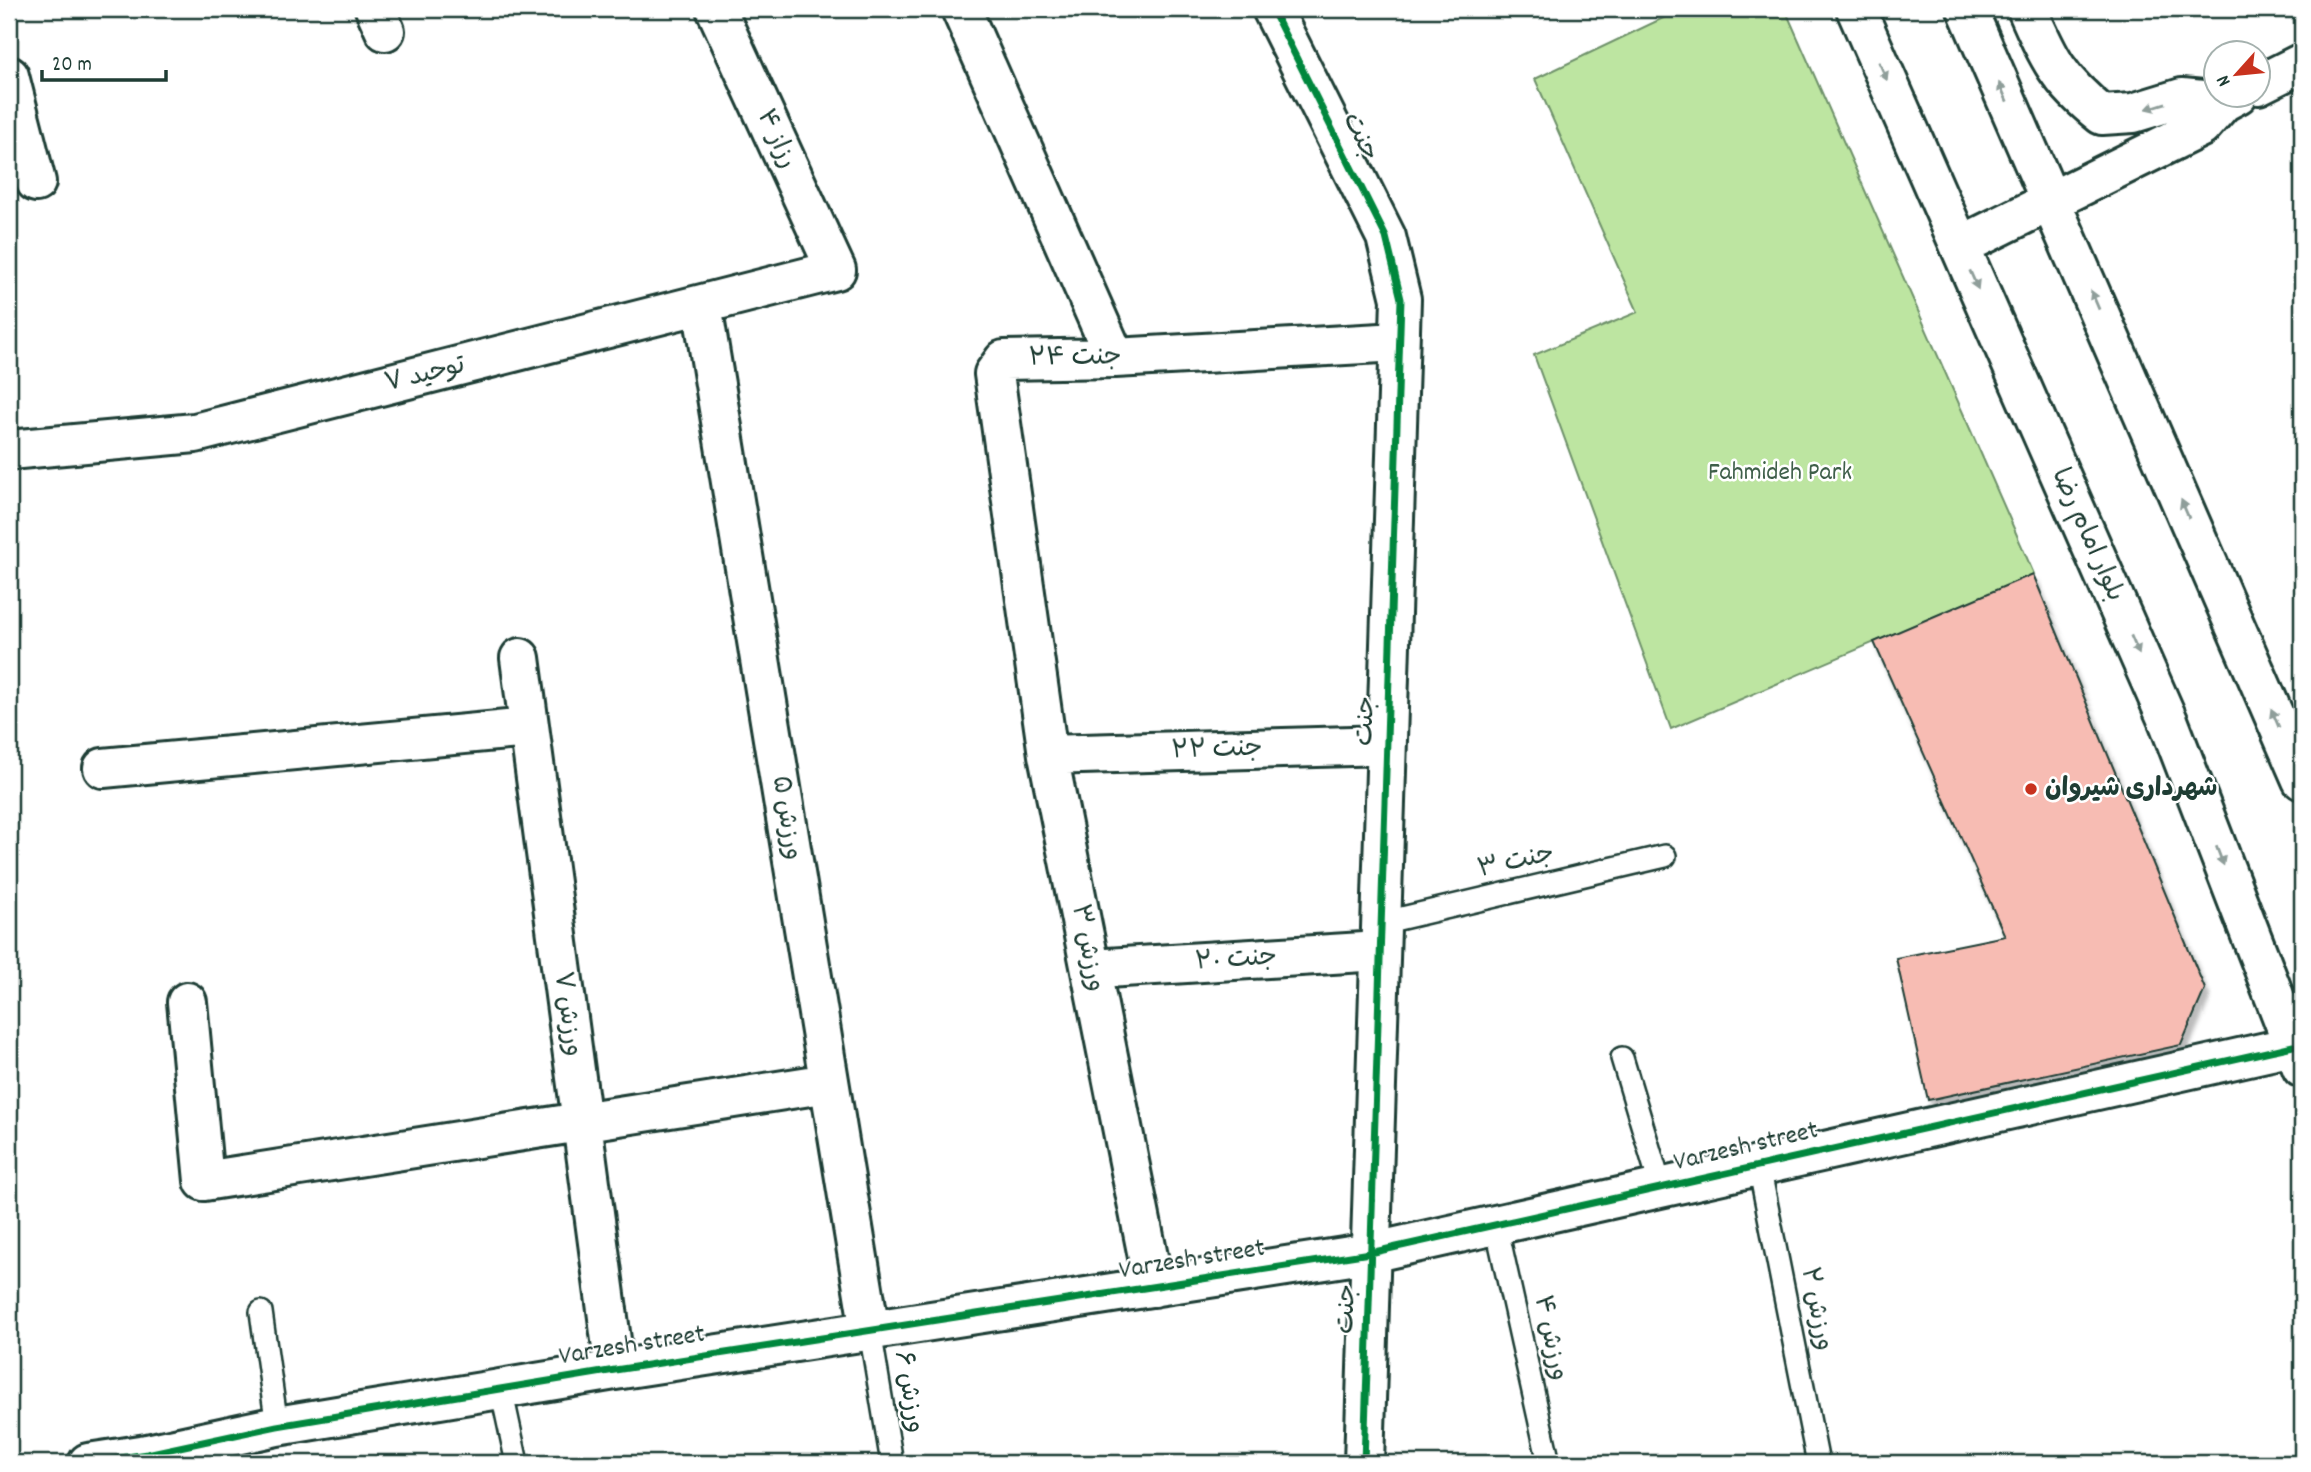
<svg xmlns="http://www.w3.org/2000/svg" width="2311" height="1472" font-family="Dekko,'Playpen Sans Arabic',sans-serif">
<defs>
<filter id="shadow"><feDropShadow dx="4.5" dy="8" stdDeviation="2" flood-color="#0004"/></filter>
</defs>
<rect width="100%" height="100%" fill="#fff"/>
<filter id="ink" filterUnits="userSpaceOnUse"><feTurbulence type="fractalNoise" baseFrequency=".0143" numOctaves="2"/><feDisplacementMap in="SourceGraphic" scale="14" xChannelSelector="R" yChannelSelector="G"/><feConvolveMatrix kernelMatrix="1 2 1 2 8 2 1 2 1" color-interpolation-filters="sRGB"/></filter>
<g filter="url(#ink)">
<path fill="#bde5a1" stroke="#6e916a" stroke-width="2" d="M1682,9H1785L2034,574L1671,729L1534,355L1638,312L1535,79Z"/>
<path fill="#f7bcb3" stroke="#1f3d34" stroke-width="2" filter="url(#shadow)" d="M2033,574L2205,989L2181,1045L1928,1100L1896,958L2005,936L1874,642Z"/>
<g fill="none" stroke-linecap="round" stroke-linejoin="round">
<g stroke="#1f3d34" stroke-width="26">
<path id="service" d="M1381,923L1665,856
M1622,1058L1661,1188
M1759,1166L1818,1463
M1496,1225L1549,1463
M261,1312L277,1426
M870,1331L892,1463
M501,1389L517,1463"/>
</g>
<g stroke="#1f3d34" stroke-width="44">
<path id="minor" d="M375,9L385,31
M961,9L1115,358
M9,76L36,182
M702,305L870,1331
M9,450L195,433L836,270L716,9
M520,658L615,1370
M1048,755L1386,745
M103,768L529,728
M1091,969L1380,951
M187,1002L204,1181L829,1083
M1154,1287L1048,755L994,374L1004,360L1115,358L1399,342
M88,1463L147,1454L277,1426L615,1370L1370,1253L2293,1046"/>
</g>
<g stroke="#1f3d34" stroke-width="44">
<path id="tertiary" d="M1272,9L1386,237L1401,299L1364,1463
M2027,9C2049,59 2058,80 2102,115L2133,113L2182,98L2223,102
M2258,85L2302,63
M1960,246L2201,127L2223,102L2238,94"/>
</g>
<g stroke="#1f3d34" stroke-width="44">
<path id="secondary" d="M1856,9L2169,723L2302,1068
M1967,9L2302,780"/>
</g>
<use href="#service" stroke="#fff" stroke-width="21"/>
<use href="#minor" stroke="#fff" stroke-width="38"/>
<use href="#tertiary" stroke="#fff" stroke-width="38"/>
<use href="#secondary" stroke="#fff" stroke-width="38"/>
<g stroke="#fff" stroke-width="11">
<path id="cycleway" d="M1272,9L1386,237L1401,299L1364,1463
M88,1463L147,1454L277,1426L615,1370L1370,1253L2293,1046"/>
</g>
<use href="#cycleway" stroke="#00873e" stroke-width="7"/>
</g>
<defs><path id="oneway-solid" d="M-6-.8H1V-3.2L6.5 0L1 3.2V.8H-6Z" transform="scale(1.75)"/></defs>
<g fill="#8f9e9a">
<use href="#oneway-solid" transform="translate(1883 71) rotate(66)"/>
<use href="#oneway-solid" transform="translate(2003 92) rotate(-114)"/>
<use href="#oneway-solid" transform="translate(2156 106) rotate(163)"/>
<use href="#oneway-solid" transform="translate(1974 280) rotate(66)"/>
<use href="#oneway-solid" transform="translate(2095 300) rotate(-113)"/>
<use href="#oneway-solid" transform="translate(2185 509) rotate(-113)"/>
<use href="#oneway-solid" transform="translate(2135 645) rotate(66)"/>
<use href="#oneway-solid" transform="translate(2275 718) rotate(-113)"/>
<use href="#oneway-solid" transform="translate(2220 856) rotate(69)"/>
</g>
</g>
<circle fill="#c8321e" stroke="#fff" stroke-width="2.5" cx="2031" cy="789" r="7"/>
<g text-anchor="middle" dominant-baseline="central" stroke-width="5" stroke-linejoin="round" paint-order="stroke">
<g font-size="26" fill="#1f3d34" stroke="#fff">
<text transform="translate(1360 137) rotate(63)">جنت</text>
<text transform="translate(776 139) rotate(65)">رزاز ۴</text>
<text transform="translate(1075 358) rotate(-1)">جنت ۲۴</text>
<text transform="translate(425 375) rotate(-14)">توحید ۷</text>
<text transform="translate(2087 535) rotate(66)">بلوار امام رضا</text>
<text transform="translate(1366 721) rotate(-88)">جنت</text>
<text transform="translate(1217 750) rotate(-2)">جنت ۲۲</text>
<text transform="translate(786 818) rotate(81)">ورزش ۵</text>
<text transform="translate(1516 862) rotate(-13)">جنت ۳</text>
<text transform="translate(1087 948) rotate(79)">ورزش ۳</text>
<text transform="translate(1236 960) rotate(-4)">جنت ۲۰</text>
<text transform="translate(567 1014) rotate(82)">ورزش ۷</text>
<text transform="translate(1746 1147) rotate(-13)">Varzesh street</text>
<text transform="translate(1192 1260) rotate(-9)">Varzesh street</text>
<text transform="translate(1347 1309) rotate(-88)">جنت</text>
<text transform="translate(1816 1309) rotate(79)">ورزش ۲</text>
<text transform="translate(1550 1338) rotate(78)">ورزش ۴</text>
<text transform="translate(632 1346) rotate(-9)">Varzesh street</text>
<text transform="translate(908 1392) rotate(81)">ورزش ۶</text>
</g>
<g font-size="26" fill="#3f5f4a" stroke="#fff">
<text x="1780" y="473">Fahmideh Park</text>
</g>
<g font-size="26" font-weight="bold" fill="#1f3d34" stroke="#fff" text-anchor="start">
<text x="2045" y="789">شهرداری شیروان</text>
</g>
</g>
<rect width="2311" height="1472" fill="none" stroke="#fff" stroke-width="35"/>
<rect x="18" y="18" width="2276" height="1437" fill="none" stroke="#1f3d34" stroke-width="2.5" filter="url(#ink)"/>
<g transform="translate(2237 74) rotate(243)"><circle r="33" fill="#ffffff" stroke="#a5b1ae" stroke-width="2"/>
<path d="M0-5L12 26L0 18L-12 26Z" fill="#c8321e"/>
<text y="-10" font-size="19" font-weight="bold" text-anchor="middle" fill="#1f3d34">N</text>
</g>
<path d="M42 70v10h124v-10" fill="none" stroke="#1f3d34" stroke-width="3.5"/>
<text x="52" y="70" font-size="21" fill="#1f3d34" stroke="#ffffff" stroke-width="5" paint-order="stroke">20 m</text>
</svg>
